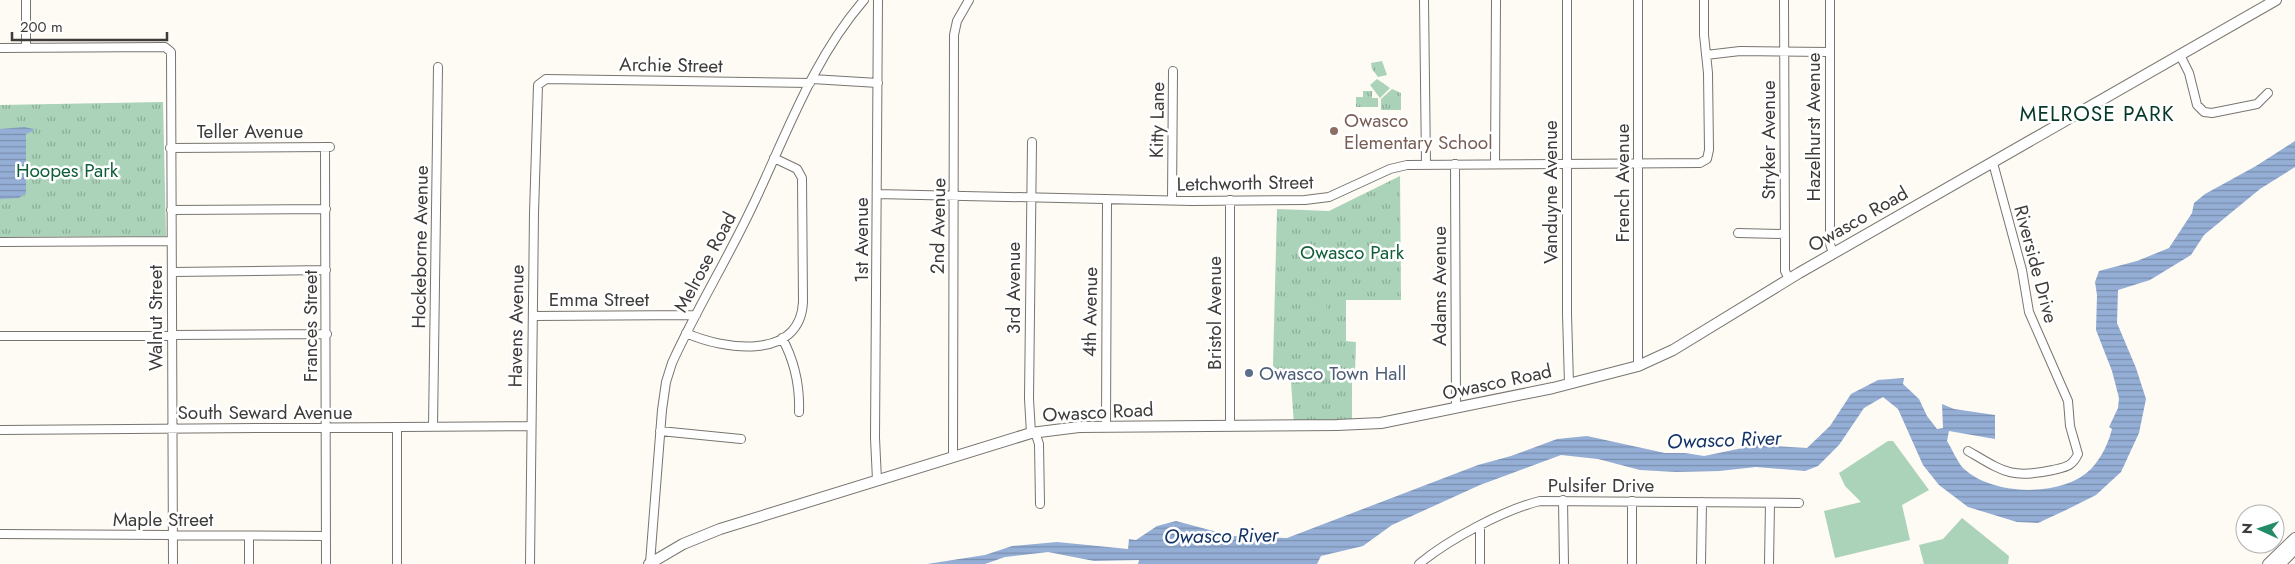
<svg xmlns="http://www.w3.org/2000/svg" width="2295" height="564" font-family="Jost,sans-serif">
<defs>
<pattern id="park-tufts" width="24" height="20" patternUnits="userSpaceOnUse" patternTransform="scale(1.25)"><rect width="24" height="20" fill="#aad3b9"/><path d="M3 7l-1-3M5 7V3M7 7l1-3M15 17l-1-3M17 17v-4M19 17l1-3" fill="none" stroke="#8cac97"/></pattern>
<pattern id="water-rules" width="6" height="5" patternUnits="userSpaceOnUse" patternTransform="scale(1.25)"><rect width="6" height="5" fill="#94aed6"/><path d="M0 2.5h6" fill="none" stroke="#7a8faf"/></pattern>
</defs>
<rect width="100%" height="100%" fill="#fefaf4"/>
<path fill="url(#park-tufts)" d="M1382,61L1387,75L1378,77L1372,69L1371,63Z
M1377,79L1390,88L1380,98L1370,85Z
M1392,89L1401,93V110H1381V99Z
M1363,91H1372V98H1378V107H1356V97H1363Z
M163,102L166,236L0,237V105Z
M1400,176L1401,300H1346V341L1356,342L1355,371L1352,372V425H1294L1291,382L1273,366L1277,209L1329,211Z"/>
<path fill="#aad3b9" d="M1316,295H1326L1327,318H1317Z
M1888,441H1893L1929,490L1902,505L1910,540L1835,558L1824,511L1861,502L1845,486L1839,473Z
M1962,518L2009,556L2008,564H1924L1919,545L1943,539Z"/>
<path fill="url(#water-rules)" d="M24,127L34,129L33,131L26,134V193L19,198L0,199V129Z
M2295,141V167L2260,189L2204,235L2191,255L2150,280L2118,290L2117,323L2136,368L2146,399L2139,433L2121,472L2096,495L2066,510L2038,523L2017,522L1968,507L1939,485L1923,465L1898,409L1883,397L1864,408L1839,445L1818,466L1805,471L1756,467L1719,471L1676,472L1640,470L1598,459L1561,455L1480,485L1392,525L1363,546L1321,556L1317,564H1138L1139,560L1094,561L1048,552L1005,557L985,564H927L985,555L1012,546L1057,542L1128,549L1129,539L1136,540L1157,526L1176,521L1232,536L1287,538L1478,465L1511,456L1557,439L1587,436L1665,453H1685L1704,456L1757,445L1807,448L1830,426L1851,394L1878,380L1904,378L1903,384L1919,399L1927,416L1937,429L1943,428L1942,404L1954,409L1995,415V439L1949,431L1947,441C1952,449 1957,461 1963,468C1992,496 2062,498 2091,469C2102,457 2108,444 2112,429L2109,427L2118,408L2119,398L2112,371L2096,330L2097,295L2095,282L2099,271L2137,261L2169,248L2192,213L2194,203L2205,194L2256,166Z"/>
<g fill="none" stroke-linecap="round" stroke-linejoin="round">
<g stroke="#787570" stroke-width="10">
<path id="minor" d="M26,0V47
M1424,0L1426,164
M1567,0V314L1569,384
M1784,0L1785,252V271L1789,279
M1830,0V244L1833,253
M0,48L165,47L171,52L173,564
M1706,55L1740,51L1830,52
M2180,55L2189,73L2197,105L2204,112L2212,113L2257,104L2268,93
M812,79L878,83
M1032,142L1029,399L1031,433L1036,435L1039,444L1040,504
M325,147L326,564
M170,148L330,147
M1455,164L1456,408
M1495,164L1496,0
M877,194L1192,201L1305,200L1329,197L1390,169L1407,165L1700,163L1707,159L1709,150L1708,73L1704,35V0
M1172,200L1173,71
M171,210L326,209
M1738,233L1785,234
M0,242L171,241
M172,272L326,270
M533,316L696,315
M686,333C724,350 800,361 803,302L802,178L797,169L774,158
M0,336L327,334
M782,338C795,362 800,385 799,412
M1638,366V0
M1106,426L1107,199
M1230,426V200
M433,427L438,67
M0,430L531,426
M660,431L741,439
M1968,451C2004,472 2011,479 2053,470C2065,467 2072,467 2078,454L2070,426L2068,401L2029,312L2022,270L1993,163
M953,456L954,35L957,21L969,0
M877,480L875,438L878,0
M1563,500L1564,564
M1480,527V564
M0,534L326,536
M249,536V564
M650,563L662,410L666,382L672,363C696,310 727,260 752,207C786,136 812,60 864,0
M397,564V427
M530,564L534,213L538,85L546,79L810,83
M1419,564C1448,540 1503,510 1540,501L1799,503
M1632,564V501
M1701,564L1702,502
M1769,564L1770,503"/>
</g>
<g stroke="#787570" stroke-width="12">
<path id="major" d="M649,564L683,544L720,529L1031,433L1079,427L1337,425L1381,423L1553,388L1638,366L1673,350L1799,273L2276,0
M2268,564L2295,538
M2280,564L2295,549"/>
</g>
<use href="#minor" stroke="#fff" stroke-width="8"/>
<use href="#major" stroke="#fff" stroke-width="10"/>
</g>
<circle fill="#8d6e63" stroke="#fff" stroke-width="2" cx="1334" cy="131" r="5"/>
<circle fill="#5c6f8a" stroke="#fff" stroke-width="2" cx="1249" cy="373" r="5"/>
<g text-anchor="middle" dominant-baseline="central" stroke-width="5" stroke-linejoin="round" paint-order="stroke">
<g font-size="19" fill="#3e3c3a" stroke="#fff">
<text transform="translate(671 65) rotate(1)">Archie Street</text>
<text transform="translate(1157 120) rotate(-89)">Kitty Lane</text>
<text transform="translate(1813 127) rotate(-90)">Hazelhurst Avenue</text>
<text x="250" y="131">Teller Avenue</text>
<text transform="translate(1768 140) rotate(-90)">Stryker Avenue</text>
<text transform="translate(1245 183) rotate(-1)">Letchworth Street</text>
<text transform="translate(1622 183) rotate(-90)">French Avenue</text>
<text transform="translate(1550 192) rotate(-90)">Vanduyne Avenue</text>
<text transform="translate(1858 219) rotate(-30)">Owasco Road</text>
<text transform="translate(938 226) rotate(-89)">2nd Avenue</text>
<text transform="translate(861 240) rotate(-90)">1st Avenue</text>
<text transform="translate(420 247) rotate(-89)">Hockeborne Avenue</text>
<text transform="translate(705 262) rotate(-62)">Melrose Road</text>
<text transform="translate(2036 264) rotate(75)">Riverside Drive</text>
<text transform="translate(1439 286) rotate(-90)">Adams Avenue</text>
<text transform="translate(1013 288) rotate(-90)">3rd Avenue</text>
<text x="599" y="299">Emma Street</text>
<text transform="translate(1090 312) rotate(-89)">4th Avenue</text>
<text transform="translate(1214 313) rotate(-90)">Bristol Avenue</text>
<text transform="translate(155 318) rotate(-90)">Walnut Street</text>
<text transform="translate(310 326) rotate(-90)">Frances Street</text>
<text transform="translate(516 326) rotate(-89)">Havens Avenue</text>
<text transform="translate(1497 382) rotate(-12)">Owasco Road</text>
<text x="265" y="412">South Seward Avenue</text>
<text transform="translate(1098 412) rotate(-3)">Owasco Road</text>
<text x="1601" y="485">Pulsifer Drive</text>
<text x="163" y="519">Maple Street</text>
</g>
<g font-size="19" fill="#785e54" stroke="#fff" text-anchor="start">
<text x="1344" y="120">Owasco<tspan x="1344" dy="22">Elementary School</tspan></text>
</g>
<g font-size="19" fill="#105e39" stroke="#fff">
<text x="67" y="170">Hoopes Park</text>
<text x="1352" y="252">Owasco Park</text>
</g>
<g font-size="19" fill="#4e5e75" stroke="#fff" text-anchor="start">
<text x="1259" y="373">Owasco Town Hall</text>
</g>
<g font-size="20" font-style="italic" fill="#143465" stroke="#fff">
<text transform="translate(1724 440) rotate(-2)">Owasco River</text>
<text transform="translate(1221 536) rotate(-1)">Owasco River</text>
</g>
<g font-size="21" letter-spacing="1" fill="#063928" stroke="#fff">
<text x="2097" y="114">MELROSE PARK</text>
</g>
</g>
<g transform="translate(2260 529) rotate(273)"><circle r="24" fill="#ffffff" stroke="#b2b1b0"/>
<path d="M0-4L9 19L0 12L-9 19Z" fill="#238b67"/>
<text y="-8" font-size="14" font-weight="bold" text-anchor="middle" fill="#3e3c3a">N</text>
</g>
<path d="M12 32v8h155v-8" fill="none" stroke="#3e3c3a" stroke-width="2.5"/>
<text x="20" y="32" font-size="15" fill="#3e3c3a" stroke="#ffffff" stroke-width="4" paint-order="stroke">200 m</text>
</svg>
